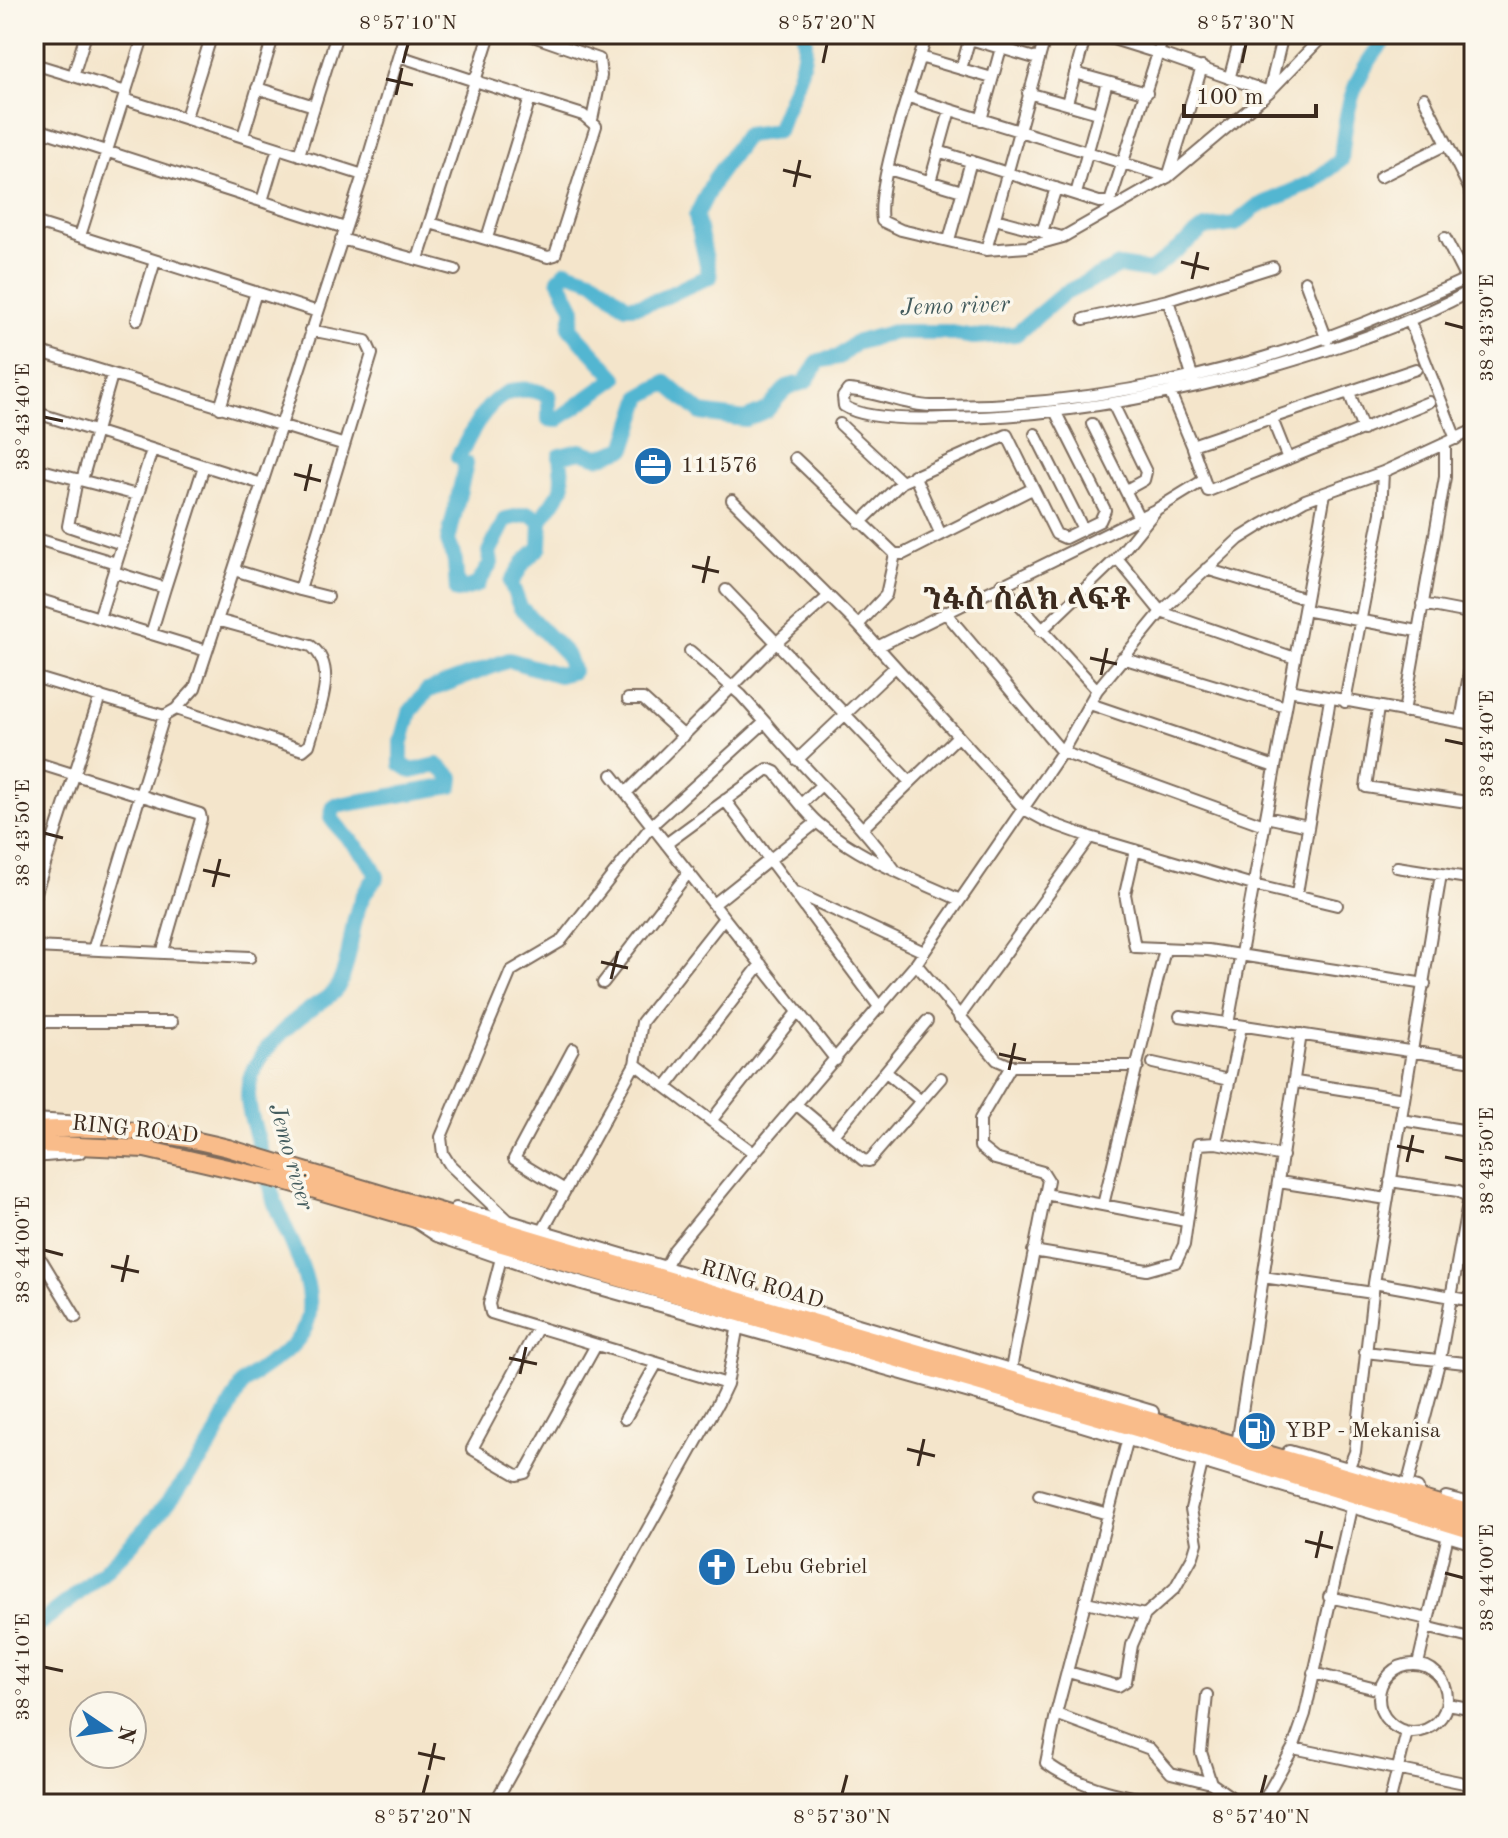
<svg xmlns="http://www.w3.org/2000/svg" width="1508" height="1838" font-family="'Old Standard TT','Noto Serif Ethiopic',serif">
<rect width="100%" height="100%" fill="#fbf7ec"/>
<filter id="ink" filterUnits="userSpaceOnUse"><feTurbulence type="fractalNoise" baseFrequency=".0125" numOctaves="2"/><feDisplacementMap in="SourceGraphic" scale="16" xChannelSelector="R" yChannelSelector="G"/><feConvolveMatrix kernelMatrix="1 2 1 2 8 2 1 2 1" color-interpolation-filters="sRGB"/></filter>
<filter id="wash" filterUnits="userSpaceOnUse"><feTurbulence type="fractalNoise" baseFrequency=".006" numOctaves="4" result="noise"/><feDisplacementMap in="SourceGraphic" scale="32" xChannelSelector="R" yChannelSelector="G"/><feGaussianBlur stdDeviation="1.8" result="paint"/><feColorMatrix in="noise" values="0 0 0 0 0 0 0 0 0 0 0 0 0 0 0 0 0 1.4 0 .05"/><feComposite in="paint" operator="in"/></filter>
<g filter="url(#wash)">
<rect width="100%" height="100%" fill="#f4e5cb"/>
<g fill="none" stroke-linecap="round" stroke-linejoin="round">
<path stroke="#52b6d1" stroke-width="16" d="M541,520L529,514L506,519L489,552L491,563L477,585L457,591L455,561L448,541L466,464L458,457C479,420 498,372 549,396V419L557,420L616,378L570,328L574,309L559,279L567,271L594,280L626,306C660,306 677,287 710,277L696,216L714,180L746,135L777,131C786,104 810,62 804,34
M34,1627C103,1579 159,1520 207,1451C217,1437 238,1387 244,1382C264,1364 301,1349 308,1319C316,1281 287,1237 275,1203C268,1184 265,1163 259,1144C253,1122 244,1101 250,1079C259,1052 286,1026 309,1010C318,1003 330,998 337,988C357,952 345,909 377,877C370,855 345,838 331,818L334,806L451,786L452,777L437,765L412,771L401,764V745L410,712L427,691L509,660L559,675L573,671L566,654L520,607L511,583L524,562L540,547L541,520L563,487L560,456L580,451L599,457L625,448L642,396L666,383L701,413L745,419L767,410L787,387L805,382L819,361L839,357L855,343L894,332H945L974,337L1016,334L1063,294L1119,266L1150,271L1205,228L1235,224L1256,207L1313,182L1341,160C1346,106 1352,76 1390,34"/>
</g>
</g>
<g filter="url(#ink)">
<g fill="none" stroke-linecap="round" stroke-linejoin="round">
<g stroke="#7c6b5b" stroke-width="14">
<path id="minor" d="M527,34L599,59L601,76L592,120
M927,34C915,74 875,185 882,221L901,230L986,250L1027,247L1063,237L1168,177L1269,92L1283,34
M1164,34L1158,53L1269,92L1325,34
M970,39L1038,59
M399,56L475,81L490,34
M920,57L992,78
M34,64L126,92
M961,69L971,34
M1075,73L1147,93
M73,76L86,34
M1230,76L1241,34
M257,88L314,106
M1028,93L1098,113
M909,97L1168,177L1202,67
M1424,98L1474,198
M124,99L363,175
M1067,103L1086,34
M186,117L212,34
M981,120L1001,48
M34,128L345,228
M243,136L274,34
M938,151L1099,202H1110L1158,53L1097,34
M299,155L337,34
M888,169L962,191
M1380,177L1447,144
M930,182L950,110
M1076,194L1107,82
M262,201L278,148
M995,219L1062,237
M34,222L315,311
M1042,232L1056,188
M80,236L144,34
M487,238L530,98
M1445,238L1466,279
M341,239L455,270
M949,240L971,161
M986,250L1046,34
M418,259L475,81L583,115L596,126L555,255L548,257L430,223
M1474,275C1451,287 1426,296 1402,307C1256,371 1091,408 931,406C902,405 876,391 848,390L843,397L844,406C865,420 921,419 946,418C1055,417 1159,398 1264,369C1337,348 1407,326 1474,289
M1305,281L1327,340
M1168,300L1194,382
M1084,319L1168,300L1273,267
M137,320L155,261
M1410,322L1456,439
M34,350L342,444
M1349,392L1363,430
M1171,395L1192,445
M1113,404L1146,472L1144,480L1126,490
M220,408L256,292
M34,412L262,484
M1272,419L1288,459
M840,424L902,482
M1092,424L1138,516
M1035,434L1083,529
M795,458L895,554H903L1032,489
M34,468L137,495
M914,475L941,535
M77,479L68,526L122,544
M82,480L112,375
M1204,480L1192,445L1416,369
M732,500L858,625L1024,809L1048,822L1090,837L1253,885L1337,905
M860,523L902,482L1007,435L1056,534L1065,538L1100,521L1105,510L1056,413
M34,538L116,563
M1117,558L1156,510
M1206,569L1306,599L1228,1024
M234,570L300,590L372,354L366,341L310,330
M114,572L165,588L204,466
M1001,584L1097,690
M300,590L328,597
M726,590L910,782
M34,598L207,651
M1306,599L1325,493
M1422,604L1474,614
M1304,610L1417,631
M945,612L1062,752L1264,825
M99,618L152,450
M858,625L886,595L895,554
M1041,631L1117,558L1161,612L1295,658
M151,634L165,588
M877,647L1157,509L1204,480L1208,491L1429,402
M690,651L741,695L765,722
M1122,658L1286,707
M34,677L164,716L176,709L195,688L363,175L405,34
M1289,690L1474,724
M628,699H643L684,736
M1345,702L1381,513L1383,472
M1090,704L1275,767
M1378,708L1366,787L1474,803
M176,709L303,750L309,745C317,715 340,668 311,646L217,620
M1404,712L1445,477V444
M1461,721L1474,645
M797,760L895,667
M34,762L200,814L201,819L163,951
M612,775L836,1060
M626,793L775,644L829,596
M725,800L880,1008
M801,804L821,785
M1266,817L1308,826
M864,827L957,737
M666,844L768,769L775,772C789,789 802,809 819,824C860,859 912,878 960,900
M1135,850L1125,894L1135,947L1208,950L1425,984
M1397,867L1474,879
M795,892L924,952
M1297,893L1330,699
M34,898L100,696
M714,904L817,822
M34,947L250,957
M94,947L164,716
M916,964L997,1060L1011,1066H1138
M603,983L689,872
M1180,1016L1474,1061
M959,1017L1090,837
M34,1022H172
M1153,1063L1229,1080
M635,1064L754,1153
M886,1072L921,1101
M1296,1082L1404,1099
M666,1087L761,964
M797,1105L863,1160L869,1161L941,1078
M1402,1120L1474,1132
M711,1121L798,1011
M833,1135L927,1021
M1216,1143L1241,1027
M1390,1181L1458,1191L1469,1197L1440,1359L1407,1486
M1279,1182L1387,1199
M565,1190L514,1159L573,1049
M1045,1194L1186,1221
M1103,1205L1165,949
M508,1220L450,1165L443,1154L441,1137L511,971L560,942L652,825L765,722C807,773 856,816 895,870
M542,1232L635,1064L642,1022L724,918
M1033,1251L1147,1270L1176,1262L1184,1245L1198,1144L1216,1143L1283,1156
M34,1255L42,1261L76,1317
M501,1258L489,1304L491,1313L727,1384
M662,1273L674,1250L754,1153L916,964L1062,752L1097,690L1161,612L1239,539L1263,524L1305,500L1383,472L1474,430
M1263,1277L1373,1293
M1374,1283L1474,1301
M538,1327L472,1449L517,1475L525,1473L596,1345
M1365,1352L1474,1364
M1011,1369L1048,1180L1043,1172L995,1159L980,1147V1119L1011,1066
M625,1419L657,1363
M1128,1438L1056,1714L1046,1763C1083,1790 1129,1797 1173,1804
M1238,1438L1301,1034
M1348,1469L1355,1452L1374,1283L1441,874
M1039,1495L1108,1514
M1329,1597L1428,1619
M1086,1602L1145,1615
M1426,1627L1474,1639
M1379 1698a34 34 0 1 1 68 0a34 34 0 1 1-68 0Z
M1418,1664L1448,1535
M1068,1672L1118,1686L1126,1681L1132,1645L1145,1615L1175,1588L1193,1556L1197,1543L1191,1509L1202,1463
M1313,1673L1380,1690
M1207,1695L1201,1752L1211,1783
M1447,1704L1474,1709
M1056,1714L1150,1749L1171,1773L1211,1783L1241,1804
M1293,1748L1474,1785
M494,1804L718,1403L727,1384L738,1325
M1262,1804L1293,1748L1305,1714L1351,1508
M1389,1804L1407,1732"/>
</g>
<g stroke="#7c6b5b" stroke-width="16">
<path id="tertiary" d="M34,1120L82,1123
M34,1156L79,1152
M456,1209L510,1222L1152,1412
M417,1222L437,1235L547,1273L1009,1403L1474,1543
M1289,1452L1417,1489
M1446,1498L1474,1505"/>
</g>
<g stroke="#7c6b5b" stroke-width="20">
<path id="trunk" d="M34,1130C109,1126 156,1130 228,1148L716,1294L1474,1514
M34,1144L145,1149L288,1182L1157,1434L1474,1531"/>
</g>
<use href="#minor" stroke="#fff" stroke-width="10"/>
<use href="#tertiary" stroke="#fff" stroke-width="12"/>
<use href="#trunk" stroke="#f9bc8a" stroke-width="16"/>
</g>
</g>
<path fill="none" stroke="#3b2a1e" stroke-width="3" d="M403,63L408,44M823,63L827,44M1242,63L1246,44M386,79L413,85M396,95L402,68M783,170L811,177M794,187L800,160M1181,262L1209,269M1192,279L1198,252M1445,323L1464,328M44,417L63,421M294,474L321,481M305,491L311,464M692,566L719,572M703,583L709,556M1090,658L1117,664M1101,675L1107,648M1445,740L1464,744M44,833L63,838M203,870L230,876M213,887L220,859M601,962L628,968M611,979L618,951M999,1054L1026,1060M1009,1070L1015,1043M1397,1146L1424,1152M1445,1157L1464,1161M1407,1162L1413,1135M44,1250L63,1255M111,1266L139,1272M122,1282L128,1255M509,1358L537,1364M520,1374L526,1347M907,1449L935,1456M918,1466L924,1439M1305,1541L1333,1548M1316,1558L1322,1531M1445,1573L1464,1578M44,1667L63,1671M418,1753L445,1759M429,1770L435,1743M423,1794L428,1775M842,1794L847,1775M1261,1794L1266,1775"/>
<defs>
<g id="office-disc" transform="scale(2)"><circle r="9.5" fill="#1f6fb2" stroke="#fbf7ec"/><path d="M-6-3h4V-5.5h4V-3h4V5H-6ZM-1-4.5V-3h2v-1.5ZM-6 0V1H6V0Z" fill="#fff"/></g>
<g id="fuel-disc" transform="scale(2)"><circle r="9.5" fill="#1f6fb2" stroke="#fbf7ec"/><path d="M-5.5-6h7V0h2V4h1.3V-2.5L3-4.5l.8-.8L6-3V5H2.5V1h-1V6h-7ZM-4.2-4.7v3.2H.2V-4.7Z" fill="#fff"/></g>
<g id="church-disc" transform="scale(2)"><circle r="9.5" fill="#1f6fb2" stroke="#fbf7ec"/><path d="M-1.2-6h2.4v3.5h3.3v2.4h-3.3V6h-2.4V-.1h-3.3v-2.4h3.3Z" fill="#fff"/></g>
</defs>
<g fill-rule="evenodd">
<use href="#office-disc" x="653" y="466"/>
<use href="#fuel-disc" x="1257" y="1431"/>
<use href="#church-disc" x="717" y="1567"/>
</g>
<g text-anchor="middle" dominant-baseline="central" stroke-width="7" stroke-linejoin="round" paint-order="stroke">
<g font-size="22" fill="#3b2a1e" stroke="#fbf7ec" text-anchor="start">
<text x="681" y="466">111576</text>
<text x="1285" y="1431">YBP - Mekanisa</text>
<text x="745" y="1567">Lebu Gebriel</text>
</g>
<g font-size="22" fill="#3b2a1e" stroke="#fbf7ec">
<text transform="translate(135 1130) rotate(6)">RING ROAD</text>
<text transform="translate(762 1285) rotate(16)">RING ROAD</text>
</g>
<g font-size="24" font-style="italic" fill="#435b5d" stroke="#fbf7ec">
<text transform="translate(955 307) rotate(-2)">Jemo river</text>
<text transform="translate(290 1157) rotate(74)">Jemo river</text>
</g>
<g font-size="30" font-weight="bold" fill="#3b2a1e" stroke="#fbf7ec">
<text x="1027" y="601">ንፋስ ስልክ ላፍቶ</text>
</g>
</g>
<rect width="1508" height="1838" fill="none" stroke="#fbf7ec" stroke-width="88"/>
<g transform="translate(108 1730) rotate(103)"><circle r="38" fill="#fbf7ec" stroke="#aea59a" stroke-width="2"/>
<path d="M0-6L14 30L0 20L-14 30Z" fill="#1f6fb2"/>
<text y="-12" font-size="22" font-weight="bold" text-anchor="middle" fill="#3b2a1e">N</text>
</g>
<path d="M1184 104v12h132v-12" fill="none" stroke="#3b2a1e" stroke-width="4"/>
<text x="1196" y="104" font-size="24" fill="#3b2a1e" stroke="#fbf7ec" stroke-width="6" paint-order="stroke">100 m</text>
<rect x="44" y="44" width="1420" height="1750" fill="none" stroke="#3b2a1e" stroke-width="3"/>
<g font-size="20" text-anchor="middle" fill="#3b2a1e">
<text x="408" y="29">8°57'10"N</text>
<text x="827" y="29">8°57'20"N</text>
<text x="1246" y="29">8°57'30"N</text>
<text transform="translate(1486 328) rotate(-90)" y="7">38°43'30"E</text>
<text transform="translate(22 417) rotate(-90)" y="7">38°43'40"E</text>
<text transform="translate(1486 744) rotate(-90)" y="7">38°43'40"E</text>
<text transform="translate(22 833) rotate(-90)" y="7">38°43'50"E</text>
<text transform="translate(1486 1161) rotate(-90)" y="7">38°43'50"E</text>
<text transform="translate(22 1250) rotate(-90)" y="7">38°44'00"E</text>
<text transform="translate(1486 1578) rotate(-90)" y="7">38°44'00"E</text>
<text transform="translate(22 1667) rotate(-90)" y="7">38°44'10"E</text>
<text x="423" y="1823">8°57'20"N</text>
<text x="842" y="1823">8°57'30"N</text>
<text x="1261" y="1823">8°57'40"N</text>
</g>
</svg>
